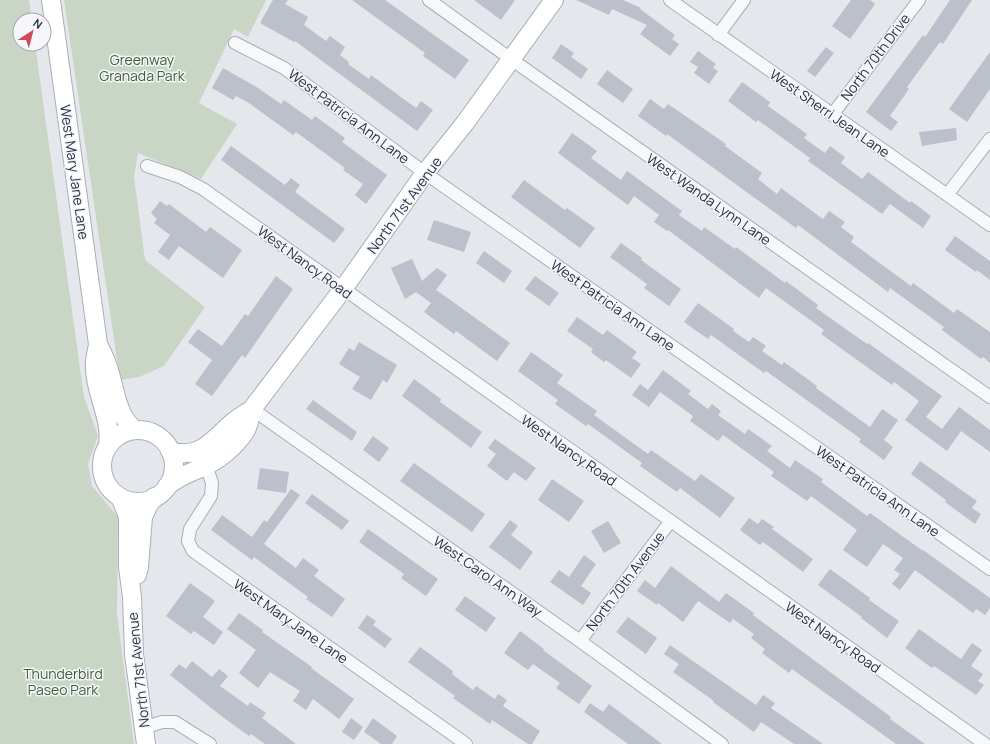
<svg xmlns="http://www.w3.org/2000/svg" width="990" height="744" font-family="Manrope,sans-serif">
<rect width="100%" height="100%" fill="#e4e7ec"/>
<path fill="#c9d6c5" d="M0,0H29L32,20H20V44H35L84,397L98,436L88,464L92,486L118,517L117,614L134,744H0Z
M64,0H266L248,37L234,29L199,103L237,124L201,179L138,153L134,177L145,260L205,307L164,366L139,377L120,380Z"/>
<path fill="#bbc0ca" d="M273,0H288L285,4L308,17L304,25L326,41L330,36L345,47L340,55L349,62L348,64L369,79L371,75L416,108L421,101L433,110L417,131L295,41L294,42L260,23Z
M352,0H385L469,60L455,79L423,56L425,53Z
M474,0H515L501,20Z
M576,0H623L641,8L640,9L675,35L672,39L679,44L670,56L640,34L647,25L612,9L609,15Z
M851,0H870L875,4L850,39L832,26Z
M950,0H972L943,44L940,42L907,87L909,89L890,116L898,122L891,131L866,112L923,35L925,37Z
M561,44L574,53L571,57L588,69L581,79L552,58Z
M826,47L834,53L815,77L807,71Z
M698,51L716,64L713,68L718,71L709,84L694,73L698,67L690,62Z
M990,52V89L967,122L949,109Z
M223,68L258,88L281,104L284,100L312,120L315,116L345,138L342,142L387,175L366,204L355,195L363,184L343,170L345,168L296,132L293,135L249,103L236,96L233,100L212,88Z
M607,70L633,89L623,103L597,84Z
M742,82L770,102L768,106L807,134L804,138L825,153L830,146L845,157L841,163L862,179L868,172L910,203L911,201L931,216L923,228L890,204L882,214L808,161L810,158L758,120L756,122L728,101Z
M650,99L664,109L668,104L726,144L725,146L762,173L758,179L777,194L781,188L823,219L829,211L845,222L841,227L854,237L851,242L911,286L913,283L954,313L957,309L990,332V363L983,357L981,359L942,330L944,327L890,288L888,292L798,225L796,228L667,134L666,136L638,116Z
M956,128L957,140L922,146L919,132Z
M572,133L597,151L591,158L621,180L627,171L682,211L679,215L702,231L704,227L735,249L736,247L785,283L786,281L818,305L816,308L867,344L868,343L942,396L926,417L942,429L959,407L990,430V452L961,431L947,451L905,420L919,401L894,382L892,385L821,334L824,330L766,288L759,298L668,230L667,231L654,222L659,215L634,196L628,205L558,153Z
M231,146L285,185L291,178L300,185L295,192L345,229L334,243L221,160Z
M524,180L565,210L567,208L595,228L580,248L511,197Z
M160,201L167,206L169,204L206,232L210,227L242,250L223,278L179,246L169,260L158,252L170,235L154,223L157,219L151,213Z
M434,220L471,232L464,252L427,240Z
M955,236L990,261V280L977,270L976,272L945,250Z
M621,243L642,258L641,260L681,289L669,306L644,288L647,284L610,257Z
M484,251L512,271L504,283L476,263Z
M412,259L422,281L437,268L447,275L436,290L449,299L448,301L449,299L510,343L497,361L456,331L454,334L424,312L431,303L416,292L405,299L391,268Z
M276,276L293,289L245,358L242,355L212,396L195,384L212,360L188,342L198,329L222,346L245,314L248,316Z
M535,276L559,293L549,306L525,289Z
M698,303L734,329L733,331L749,342L753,337L766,346L762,351L782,365L784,362L817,386L816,388L870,427L882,409L898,420L884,440L893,447L884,460L859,442L861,439L766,371L764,373L711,335L708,339L684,322Z
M577,317L603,335L607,330L637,352L632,358L641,364L631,378L606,360L604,362L591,352L593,349L567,331Z
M359,342L397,365L387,383L383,380L371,400L352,389L360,377L339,364L349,348L354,351Z
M531,352L563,375L557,383L597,411L594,415L648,454L651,450L695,481L701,474L735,498L720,518L680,488L677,492L640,466L642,463L588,424L586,426L555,404L558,400L518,371Z
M663,370L691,391L688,394L708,409L712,404L721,411L718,415L745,434L748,429L772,446L767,451L790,468L795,460L823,479L821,482L867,516L870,513L923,551V550L990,598V608L985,615L976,609L973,613L915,570L900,590L892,584L900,574L894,570L903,558L883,544L867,567L843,550L857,530L811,496L807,501L771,476L774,472L723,435L718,441L690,421L693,416L660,392L649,407L632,395L640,384L648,390Z
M414,379L441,399L440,402L482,432L471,448L402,396Z
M313,400L357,432L352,441L306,409Z
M373,436L389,448L379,462L363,450Z
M495,439L536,468L526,481L514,472L507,481L487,466L496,454L488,448Z
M920,461L977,501L972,508L981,514L975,524L945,502L946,500L911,474Z
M414,463L485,514L472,532L400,481Z
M260,468L289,472L286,493L257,489Z
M552,479L584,501L569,522L538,500Z
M291,489L300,495L264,544L296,568L303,558L319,570L314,576L345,599L332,617L306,599L308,597L254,557L252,560L211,530L222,515L252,537L264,520L267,522Z
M312,494L349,521L342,530L305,503Z
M749,518L758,524L762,519L774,527L772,529L813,559L803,572L763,542L760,545L740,530Z
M510,520L518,526L511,535L533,552L520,570L489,547Z
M608,521L621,543L604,553L591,531Z
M368,529L438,579L426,596L401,578L404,574L359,542Z
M584,555L596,564L581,586L591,593L583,605L550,582L559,570L569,577Z
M671,566L719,602L726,593L754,613L753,615L891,717L890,719L925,744H896L792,669L789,673L762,653L765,649L751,638L754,634L733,619L730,623L698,601L683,622L658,603L657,605L637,591L645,580L655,588Z
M830,569L870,598L869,600L899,621L887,638L861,618L862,617L818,585Z
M190,583L215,601L203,617L223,632L214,645L194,631L191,634L166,616Z
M465,596L496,618L486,632L455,610Z
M239,613L263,630L262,632L312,667L311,668L354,699L339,719L313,699L306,710L293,701L300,691L270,672L258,688L239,673L256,650L227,629Z
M367,615L376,621L373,625L392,639L385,648L358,628Z
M628,617L657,638L646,654L616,632Z
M919,629L961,659L972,643L982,650L971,666L983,674L978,681L984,685L976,695L934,666L932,668L905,648Z
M520,631L544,649L543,650L592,686L579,704L556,688L560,683L533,664L528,670L504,653Z
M670,645L756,705L763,695L775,703L771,708L823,744H794L761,722L754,732L713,702L714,701L673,672L679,664L664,654Z
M420,647L453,671L452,674L473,690L476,686L495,699L498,694L507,700L503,706L540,731L532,744H528L492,720L490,724L453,698L455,696L408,662Z
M192,661L212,677L219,669L228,676L220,686L248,706L250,702L266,713L262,718L296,744H265L251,734L249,736L220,715L170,675L179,664L186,669Z
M590,703L603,712L609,704L662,744H628L584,712Z
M351,718L363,727L354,740L342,732Z
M373,718L397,736L392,744H381L364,732Z"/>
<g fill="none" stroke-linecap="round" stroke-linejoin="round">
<g stroke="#a9aeb7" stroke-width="14">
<path id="street" d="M429,0L511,59L990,397
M670,0L990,225
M718,35L744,0
M235,43L284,68L425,173L990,569
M832,115L919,0
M147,166L180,177L203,189L985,744
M947,195L990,139
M252,409L580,641L722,744
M206,465L212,483L211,496L190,529L188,541L193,551L466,744
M580,641L670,522
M144,728L162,722H175L210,744"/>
</g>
<g stroke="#a9aeb7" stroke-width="20">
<path id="secondary" d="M51,0L98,344C97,352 94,360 95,368C95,394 112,418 108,445
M98,344C102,352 106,360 108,367C116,390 116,415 135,430
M102 466a36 36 0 1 1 72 0a36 36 0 1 1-72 0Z
M170,451C200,460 211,441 232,423C238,418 245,414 252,409L343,289L425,173L465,123L554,0
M167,486C181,475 190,473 205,466C220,459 235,446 245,432C249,426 250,416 252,409
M120,497L128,516V567L132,597L134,654L146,744
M137,575L139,567L143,517L148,506L154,497"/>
</g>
<use href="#street" stroke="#f7f8fa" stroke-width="12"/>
<use href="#secondary" stroke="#fff" stroke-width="18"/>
</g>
<g text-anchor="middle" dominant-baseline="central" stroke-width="3" stroke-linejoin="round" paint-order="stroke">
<g font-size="14" fill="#2b3445" stroke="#f4f6f9">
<text transform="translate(875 57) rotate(-53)">North 70th Drive</text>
<text transform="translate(830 113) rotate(35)">West Sherri Jean Lane</text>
<text transform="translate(349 116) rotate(37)">West Patricia Ann Lane</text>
<text transform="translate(75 172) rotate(82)">West Mary Jane Lane</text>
<text transform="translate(709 199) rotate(35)">West Wanda Lynn Lane</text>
<text transform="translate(404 205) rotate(-54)">North 71st Avenue</text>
<text transform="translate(305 262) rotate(36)">West Nancy Road</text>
<text transform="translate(613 305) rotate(35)">West Patricia Ann Lane</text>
<text transform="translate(569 450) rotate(35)">West Nancy Road</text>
<text transform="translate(878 491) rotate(35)">West Patricia Ann Lane</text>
<text transform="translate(488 576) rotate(35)">West Carol Ann Way</text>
<text transform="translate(625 581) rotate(-53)">North 70th Avenue</text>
<text transform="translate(291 621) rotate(35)">West Mary Jane Lane</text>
<text transform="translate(833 637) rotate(35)">West Nancy Road</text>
<text transform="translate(138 670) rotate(-96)">North 71st Avenue</text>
</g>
<g font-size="14" fill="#3f6138" stroke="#f4f6f9">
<text x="142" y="59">Greenway<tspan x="142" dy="16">Granada Park</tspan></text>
<text x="63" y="673">Thunderbird<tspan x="63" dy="16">Paseo Park</tspan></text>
</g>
</g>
<g transform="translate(32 32) rotate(36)"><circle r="19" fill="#f4f6f9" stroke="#a4a8b1"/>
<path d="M0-3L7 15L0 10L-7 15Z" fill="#d1495b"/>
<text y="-6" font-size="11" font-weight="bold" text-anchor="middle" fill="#2b3445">N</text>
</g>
</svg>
